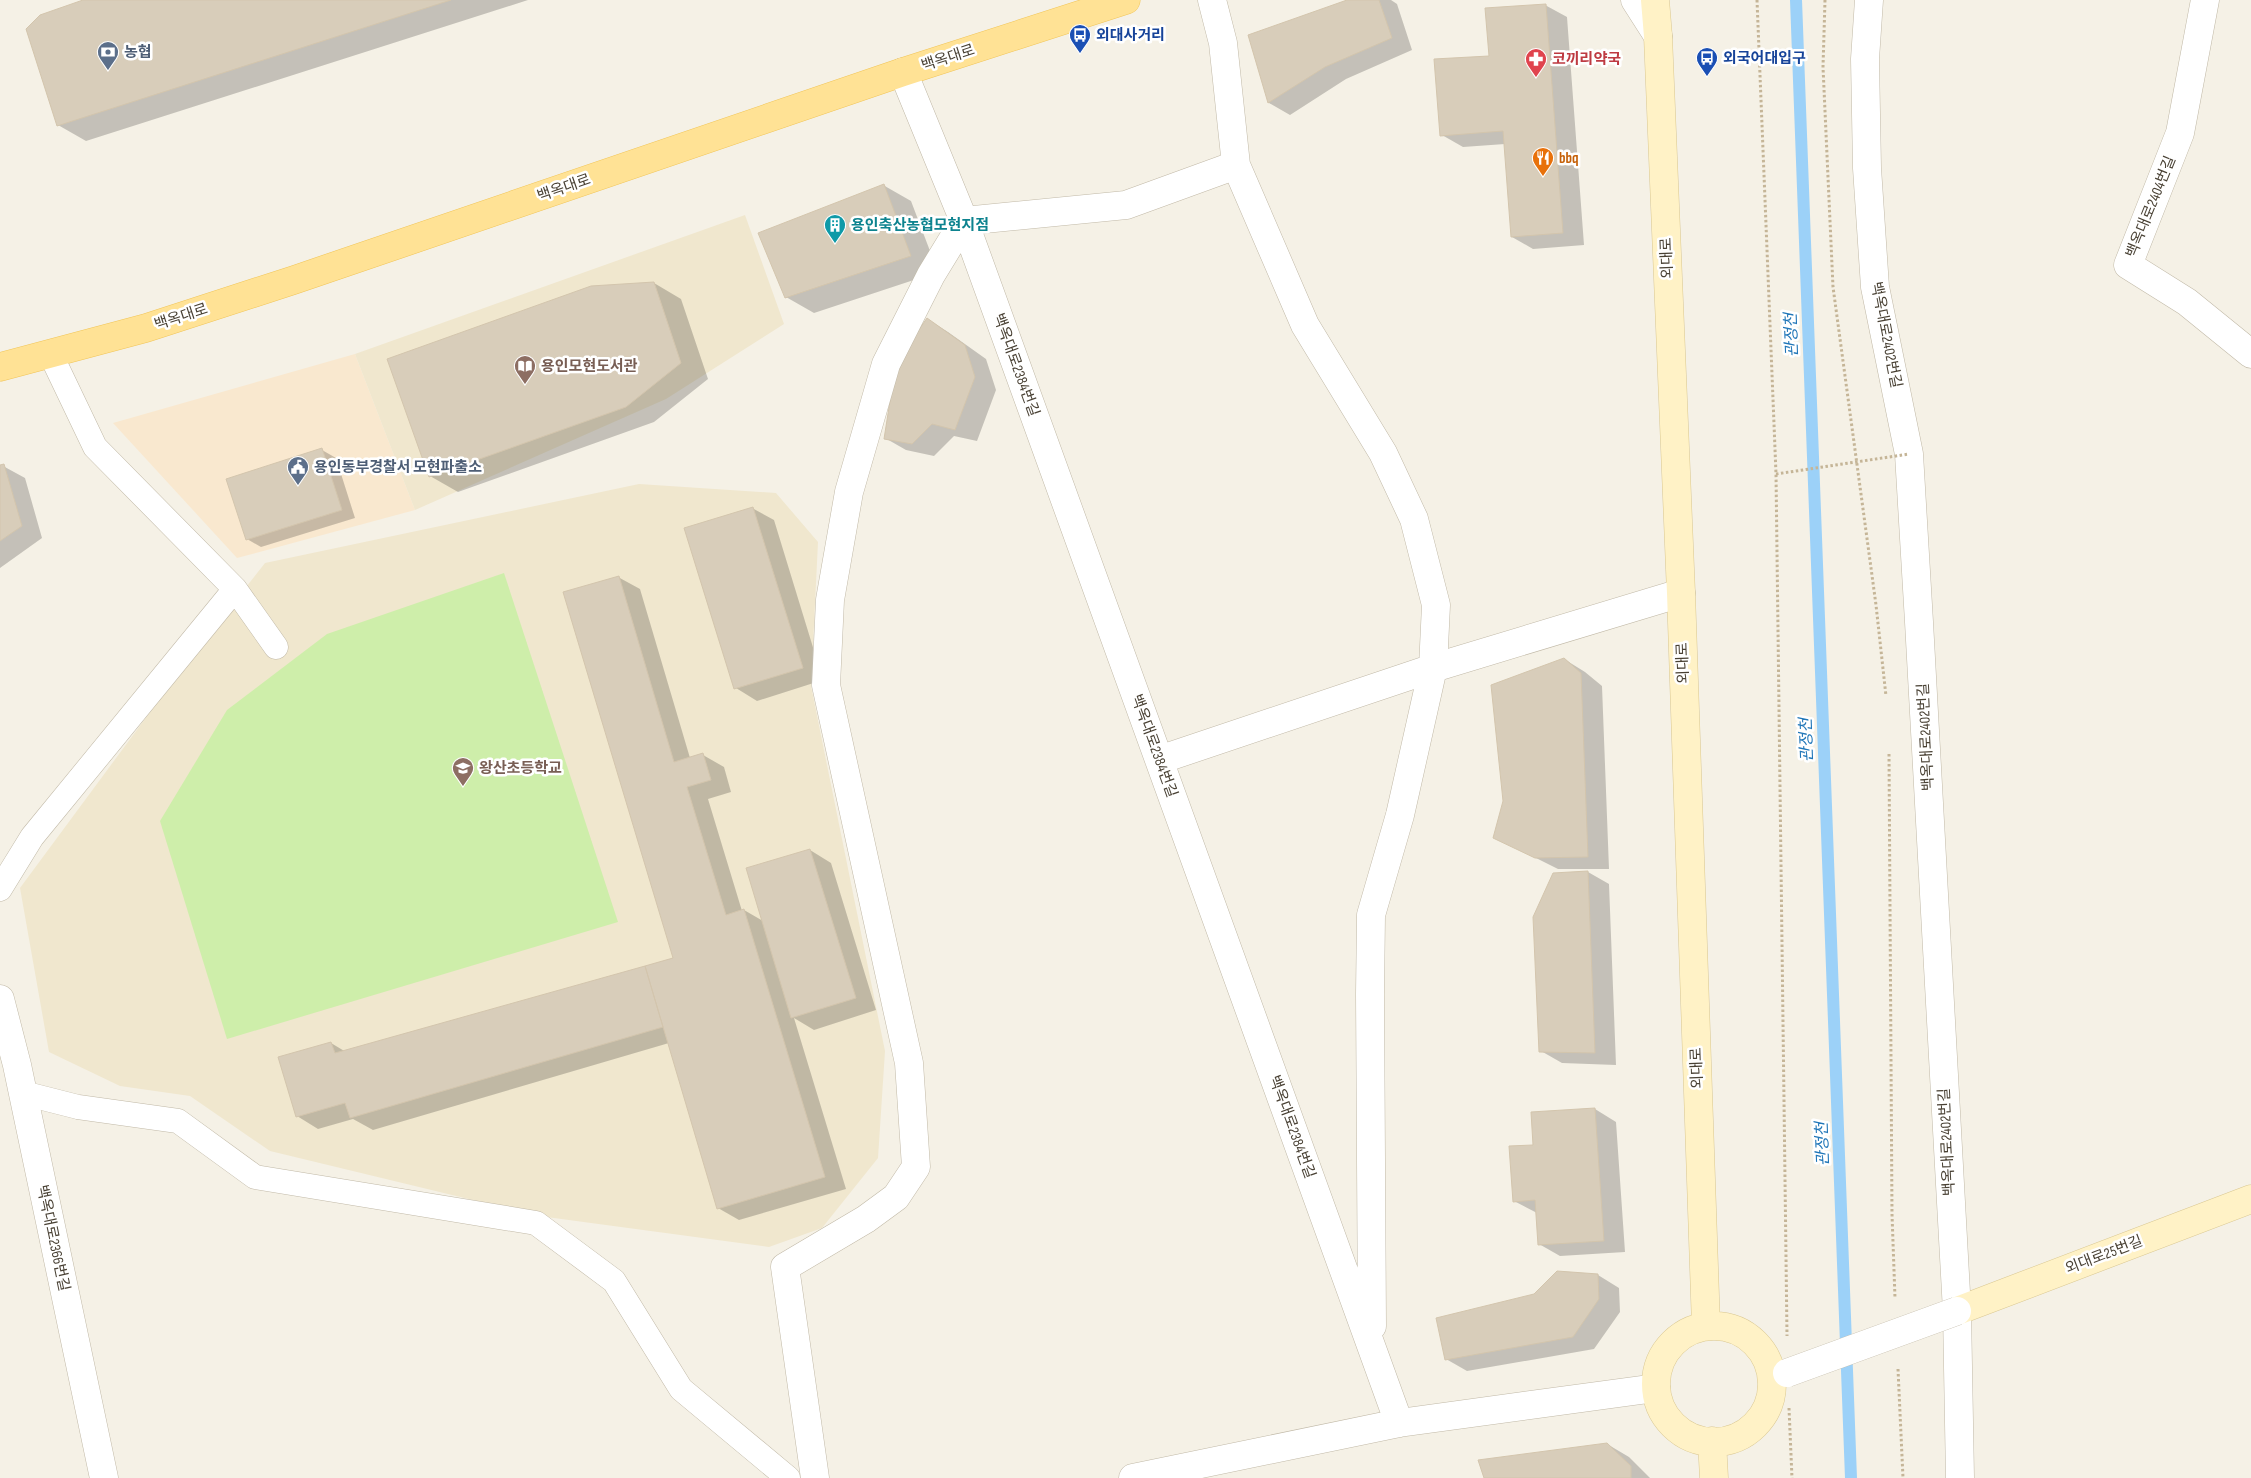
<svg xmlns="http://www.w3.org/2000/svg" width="2251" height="1478" font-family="'Sofia Sans Condensed','Noto Sans KR',sans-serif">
<rect width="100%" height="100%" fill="#f5f1e6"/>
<path fill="#f9e8cf" d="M355,354L415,510L237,558L113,423Z"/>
<path fill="#f0e7ce" d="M745,215L784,324L666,399L415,510L355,354Z
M639,484L776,493L818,542L811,686L885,1051L878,1158L822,1228L769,1247L539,1216L270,1151L190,1096L120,1086L49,1052L20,888L193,654L265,563Z"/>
<path fill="#ceeeaa" d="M504,573L618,922L227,1039L160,821L227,710L327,634Z"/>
<path fill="#0003" d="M87,0H528L86,141L58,125Z
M1351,0H1391L1397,4L1412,50L1346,79L1290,115L1269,103L1250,36Z
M1545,5L1567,17L1584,245L1533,249L1512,237L1505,144L1463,147L1442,135L1490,57Z
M883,185L911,201L938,272L814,313L786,297Z
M654,283L681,299L708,379L654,422L458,492L430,476Z
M927,319L948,332L986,359L996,390L977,441L954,436L934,456L906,450L885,438Z
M322,450L336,458L355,518L261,547L247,539Z
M3,466L25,478L42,538L0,568V467Z
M752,508L774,520L823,680L757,701L736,688Z
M618,577L640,589L690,758L703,755L724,767L731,792L708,799L742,911L744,910L763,921L810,850L831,863L876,1010L814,1030L794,1018L846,1189L739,1220L718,1208L669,1043L373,1130L353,1119L318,1129L297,1116L331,1043L346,1052L675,958Z
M1564,659L1585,672L1602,686L1609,869H1558L1494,837Z
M1588,872L1609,884L1616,1065L1562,1063L1541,1051Z
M1595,1109L1616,1122L1625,1252L1560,1256L1539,1244L1537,1213L1514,1201L1535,1146Z
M1598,1275L1619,1288L1620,1312L1594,1349L1467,1371L1446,1359L1534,1295Z
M1607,1444L1629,1457L1650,1478H1486Z"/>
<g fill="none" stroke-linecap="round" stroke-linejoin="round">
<path stroke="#9cd1f8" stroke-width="12" d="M1796,0L1851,1478"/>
</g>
<path fill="#d8cdba" stroke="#d3c5ad" d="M83,0H451L57,126L26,29L40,15Z
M1347,0H1379L1392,38L1325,67L1268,103L1248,35Z
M1546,4L1563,233L1511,237L1503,131L1440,136L1434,59L1489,56L1485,8Z
M884,184L911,256L785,298L758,233Z
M654,282L681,363L626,407L429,477L387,359L591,286Z
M927,318L965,345L975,377L955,430L932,424L912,444L884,439L896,363Z
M322,448L342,510L246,540L226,479Z
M4,464L22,526L0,541V465Z
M753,507L803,668L734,689L684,528Z
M619,576L674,762L703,753L711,780L687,787L726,915L744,909L825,1177L717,1209L645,966L673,958L563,592Z
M1564,658L1581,673L1588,857L1535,858L1493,838L1503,801L1491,685Z
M810,849L856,998L791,1018L746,868Z
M1588,871L1595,1053L1539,1052L1533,917L1553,873Z
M645,966L663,1027L350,1118L345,1103L296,1117L278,1057L331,1042L335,1053Z
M1595,1108L1604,1241L1538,1245L1535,1200L1513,1202L1509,1146L1533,1145L1531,1112Z
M1557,1271L1598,1274L1599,1299L1573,1337L1445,1360L1436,1318L1534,1294Z
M1607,1443L1631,1466V1478H1484L1478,1460Z"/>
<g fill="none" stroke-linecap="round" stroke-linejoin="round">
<g stroke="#c1b9a7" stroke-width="25">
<path id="lane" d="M51,355L95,447L235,589L276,647
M0,889L32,837L235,589
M23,1093L78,1107L178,1121L255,1177L536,1223L614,1281L681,1389L788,1478"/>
</g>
<g stroke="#c1b9a7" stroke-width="29">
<path id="street" d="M1212,0L1223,43L1236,165L1305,325L1383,453L1414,519L1436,605L1433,668L1400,815L1371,915L1370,994L1372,1326
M1635,0L1658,36
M1869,0L1865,59L1867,168L1875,287L1909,454L1919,622L1957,1311L1960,1478
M2205,0L2180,133L2128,265L2187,302L2251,354
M903,72L964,221L1399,1423
M1159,760L1433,668L1681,593
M0,999L17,1065L104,1478
M815,1478L785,1267L866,1219L896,1197L916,1167L909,1063L826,685L830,600L849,492L886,364L931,275L964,221L1126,205L1236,165
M1133,1478L1399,1423L1656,1388"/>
</g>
<g stroke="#d9c791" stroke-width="29">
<path id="secondary" d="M1655,0L1658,36L1681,593L1706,1326
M1957,1311L2251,1199
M1656 1384a58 58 0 1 1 116 0a58 58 0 1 1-116 0Z
M1712,1441L1714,1478"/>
</g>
<g stroke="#f1c558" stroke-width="29">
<path id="primary" d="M0,367L146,328L294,280L903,72L1126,0"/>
</g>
<path stroke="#c5b597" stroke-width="3" stroke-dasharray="2.5 2.5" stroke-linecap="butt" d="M1757,0L1776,474L1787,1336
M1825,0L1823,67L1833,287L1876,605L1886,696
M1889,754L1892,1214L1895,1298
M1898,1369L1903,1478
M1789,1408L1792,1478"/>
<use href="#lane" stroke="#fff" stroke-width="24"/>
<use href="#street" stroke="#fff" stroke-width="28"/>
<use href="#secondary" stroke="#fff2c6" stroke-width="28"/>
<use href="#primary" stroke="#ffe295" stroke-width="28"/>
<g stroke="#c1b9a7" stroke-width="29" stroke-linecap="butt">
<path id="street-bridge" d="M1787,1373L1957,1311"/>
</g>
<path stroke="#c5b597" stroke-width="3" stroke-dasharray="2.5 2.5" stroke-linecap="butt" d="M1776,474L1909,454"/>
<use href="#street-bridge" stroke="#fff" stroke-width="28"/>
</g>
<defs>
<g id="bus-pin" transform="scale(1.125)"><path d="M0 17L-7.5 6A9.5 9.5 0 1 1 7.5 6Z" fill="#1a4fb4" stroke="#fff"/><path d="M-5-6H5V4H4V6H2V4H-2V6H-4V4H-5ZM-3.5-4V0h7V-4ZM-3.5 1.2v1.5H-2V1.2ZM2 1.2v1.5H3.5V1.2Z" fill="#fff"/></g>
<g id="bank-pin" transform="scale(1.125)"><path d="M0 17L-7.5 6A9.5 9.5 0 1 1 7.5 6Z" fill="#5c6f8a" stroke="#fff"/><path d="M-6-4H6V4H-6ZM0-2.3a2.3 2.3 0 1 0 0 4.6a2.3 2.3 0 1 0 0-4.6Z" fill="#fff"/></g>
<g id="pharmacy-pin" transform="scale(1.125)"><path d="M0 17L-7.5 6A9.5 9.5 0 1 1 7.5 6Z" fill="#e0444e" stroke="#fff"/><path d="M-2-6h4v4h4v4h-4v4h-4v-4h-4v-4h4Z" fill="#fff"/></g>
<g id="restaurant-pin" transform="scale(1.125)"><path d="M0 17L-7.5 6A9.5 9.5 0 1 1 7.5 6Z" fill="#e8710a" stroke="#fff"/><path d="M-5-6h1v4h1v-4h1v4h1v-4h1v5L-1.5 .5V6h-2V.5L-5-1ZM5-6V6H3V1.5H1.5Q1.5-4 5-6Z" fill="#fff"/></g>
<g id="building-pin" transform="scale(1.125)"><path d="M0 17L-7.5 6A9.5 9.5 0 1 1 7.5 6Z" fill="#0f9aa8" stroke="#fff"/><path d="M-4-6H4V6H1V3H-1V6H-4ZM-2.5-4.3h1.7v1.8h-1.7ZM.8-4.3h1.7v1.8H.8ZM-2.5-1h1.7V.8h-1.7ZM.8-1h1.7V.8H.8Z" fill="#fff"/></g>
<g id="library-pin" transform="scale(1.125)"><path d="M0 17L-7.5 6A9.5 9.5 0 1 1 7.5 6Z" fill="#8d6e63" stroke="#fff"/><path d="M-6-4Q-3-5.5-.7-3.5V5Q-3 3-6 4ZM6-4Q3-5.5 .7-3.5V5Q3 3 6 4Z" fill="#fff"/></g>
<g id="civic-pin" transform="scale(1.125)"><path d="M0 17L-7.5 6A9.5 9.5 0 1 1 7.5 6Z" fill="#5c6f8a" stroke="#fff"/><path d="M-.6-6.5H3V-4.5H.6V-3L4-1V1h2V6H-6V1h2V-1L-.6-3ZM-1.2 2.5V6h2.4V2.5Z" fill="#fff"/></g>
<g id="school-pin" transform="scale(1.125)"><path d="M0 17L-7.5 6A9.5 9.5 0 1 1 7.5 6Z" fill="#8d6e63" stroke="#fff"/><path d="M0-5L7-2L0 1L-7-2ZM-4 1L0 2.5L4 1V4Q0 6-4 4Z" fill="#fff"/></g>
</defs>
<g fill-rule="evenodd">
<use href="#bus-pin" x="1080" y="35"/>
<use href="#bank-pin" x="108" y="52"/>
<use href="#bus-pin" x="1707" y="58"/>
<use href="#pharmacy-pin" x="1536" y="59"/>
<use href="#restaurant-pin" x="1543" y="158"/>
<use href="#building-pin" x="835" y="225"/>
<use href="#library-pin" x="525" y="366"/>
<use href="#civic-pin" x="298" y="467"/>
<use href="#school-pin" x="463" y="768"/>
</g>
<g text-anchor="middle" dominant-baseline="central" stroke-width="5" stroke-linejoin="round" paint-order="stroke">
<g font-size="15" font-weight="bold" fill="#164399" stroke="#fff" text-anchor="start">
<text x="1096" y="35">외대사거리</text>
<text x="1723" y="58">외국어대입구</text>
</g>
<g font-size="15" font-weight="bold" fill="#4e5e75" stroke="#fff" text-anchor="start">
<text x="124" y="52">농협</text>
<text x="314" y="467">용인동부경찰서 모현파출소</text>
</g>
<g font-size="15" fill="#494134" stroke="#fff">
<text transform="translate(948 58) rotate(-18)">백옥대로</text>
<text transform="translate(564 188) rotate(-19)">백옥대로</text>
<text transform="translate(2151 207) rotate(-68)">백옥대로2404번길</text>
<text transform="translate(1667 258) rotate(-92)">외대로</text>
<text transform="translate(181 317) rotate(-18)">백옥대로</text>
<text transform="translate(1886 335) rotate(79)">백옥대로2402번길</text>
<text transform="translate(1016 365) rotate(70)">백옥대로2384번길</text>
<text transform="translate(1683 663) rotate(-92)">외대로</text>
<text transform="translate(1926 737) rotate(-93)">백옥대로2402번길</text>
<text transform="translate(1154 746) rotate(70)">백옥대로2384번길</text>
<text transform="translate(1697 1068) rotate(-92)">외대로</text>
<text transform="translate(1292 1127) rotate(70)">백옥대로2384번길</text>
<text transform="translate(1947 1142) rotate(-93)">백옥대로2402번길</text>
<text transform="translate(53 1238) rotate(78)">백옥대로2366번길</text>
<text transform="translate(2104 1255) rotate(-21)">외대로25번길</text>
</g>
<g font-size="15" font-weight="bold" fill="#be3a42" stroke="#fff" text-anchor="start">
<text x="1552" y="59">코끼리약국</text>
</g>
<g font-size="15" font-weight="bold" fill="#c56008" stroke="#fff" text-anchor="start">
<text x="1559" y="158">bbq</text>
</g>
<g font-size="15" font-weight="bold" fill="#0d838f" stroke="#fff" text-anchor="start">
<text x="851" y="225">용인축산농협모현지점</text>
</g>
<g font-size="15" font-weight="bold" fill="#785e54" stroke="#fff" text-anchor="start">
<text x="541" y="366">용인모현도서관</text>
<text x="479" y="768">왕산초등학교</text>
</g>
<g font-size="16" font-style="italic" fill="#2076b8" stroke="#fff">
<text transform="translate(1792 335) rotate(-92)">관정천</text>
<text transform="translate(1807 740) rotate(-92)">관정천</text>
<text transform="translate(1823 1144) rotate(-92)">관정천</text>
</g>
</g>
</svg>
